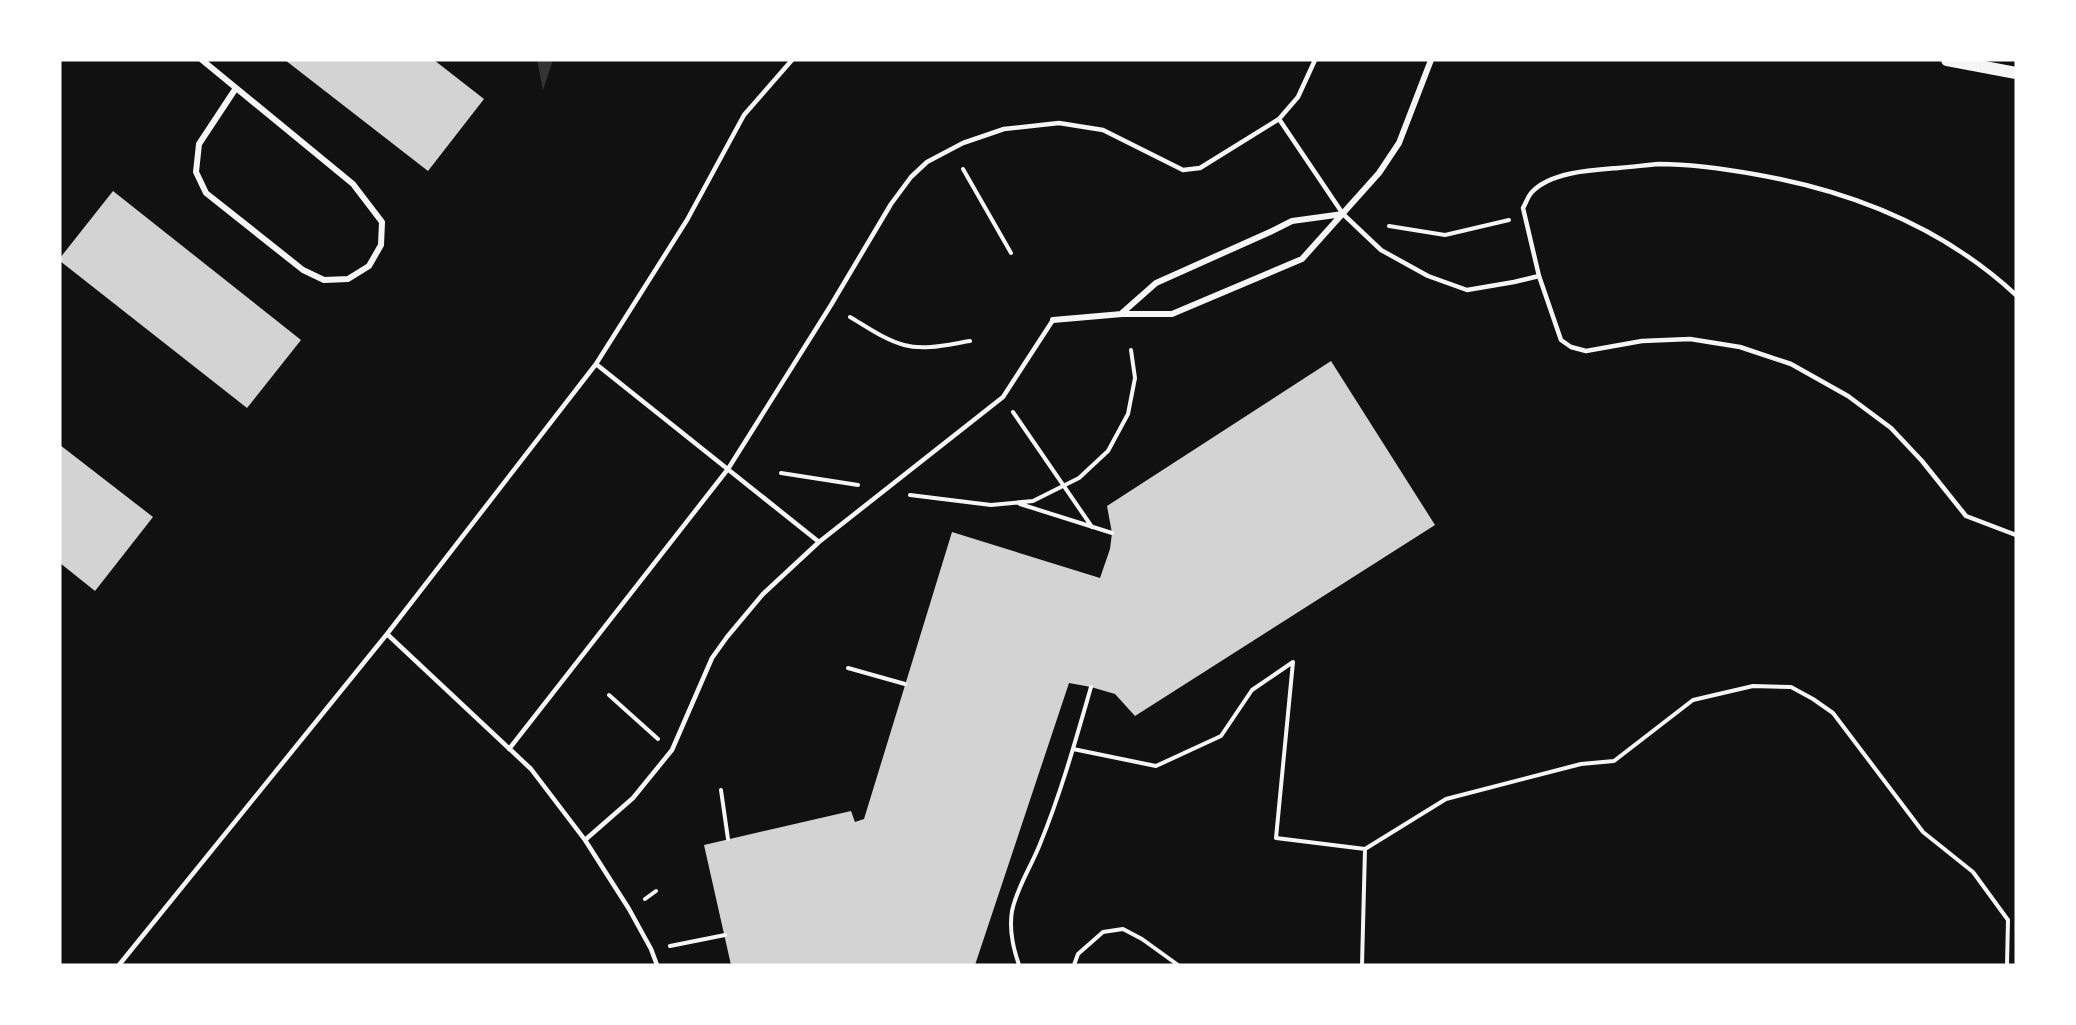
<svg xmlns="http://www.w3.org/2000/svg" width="2076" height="1025" font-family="'Roboto Serif',serif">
<rect width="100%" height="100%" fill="#111"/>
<path fill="#333" d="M537,60H553L543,90Z"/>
<path fill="#d3d3d3" d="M285,60H434L484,99L428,171Z
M113,191L301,340L247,408L60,261V258Z
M1331,361L1435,525L1135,716L1115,694L1091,687L1069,683L975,965H731L704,845L851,811L855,822L864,819L952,532L1100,578L1110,549L1112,533L1107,506Z
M60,445L153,517L95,591L60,563Z"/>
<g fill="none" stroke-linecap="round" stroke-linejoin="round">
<path stroke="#f5f5f5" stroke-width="4" d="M963,169L1011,253
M1389,226L1445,235L1509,220
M850,317C867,327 885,340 904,345C925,351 950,344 970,341
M1013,412L1092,527
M781,473L858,485
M910,495L991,505L1033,501L1079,478L1108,451L1128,414L1135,378L1131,350
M1020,504L1112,533
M848,668L905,684
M609,695L658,739
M1073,749L1156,766L1221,736L1252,690L1293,662L1276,838L1365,849L1446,799L1581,764L1614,761L1693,700L1753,686L1791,687L1813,699L1833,713L1923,832L1973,872L2008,920L2007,965
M721,790L728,839
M645,899L656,891
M670,946L725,935
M1019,965C1013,948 1009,929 1012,911C1017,887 1031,867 1040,844C1061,793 1076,739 1091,687
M1074,965L1078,954L1103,932L1123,929L1142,939L1178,965
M1362,965L1365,849"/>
<path stroke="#f5f5f5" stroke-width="4.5" d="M1279,119L1343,214L1381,250L1428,276L1467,290L1514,282L1539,276
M2016,295C1945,229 1854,192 1759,175C1726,169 1693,164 1659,164C1646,165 1632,167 1618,168C1592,170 1551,172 1532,192C1528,196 1526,203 1523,208L1539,276L1561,340L1571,347L1586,351L1642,341L1690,339L1740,347L1791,364L1848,396L1891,428L1922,461L1966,516L2016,535
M596,364L819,542
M387,634L531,769L585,840L629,909L651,949L657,965
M509,749L728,469L831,305L891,204L911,177L927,162L963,143L1004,129L1059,123L1103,130L1183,170L1200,168L1279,119L1298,97L1315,60
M585,840L633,798L672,750L712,658L727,637L763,594L819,542L1003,397L1053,320
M119,965L387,634L596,364L687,220L744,115L792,60"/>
<path stroke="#f5f5f5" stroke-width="6" d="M202,60L353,184L382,222L381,245L369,266L348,279L324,280L303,270L206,193L196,172L199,144L236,88
M1122,313L1156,283L1270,232L1292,221L1343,214
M1053,320L1122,314H1172L1302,259L1379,173L1399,143L1431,60"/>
<path stroke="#f5f5f5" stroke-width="12" d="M1947,60L2016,73"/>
</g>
<rect width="2076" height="1025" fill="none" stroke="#ffffff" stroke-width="123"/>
</svg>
